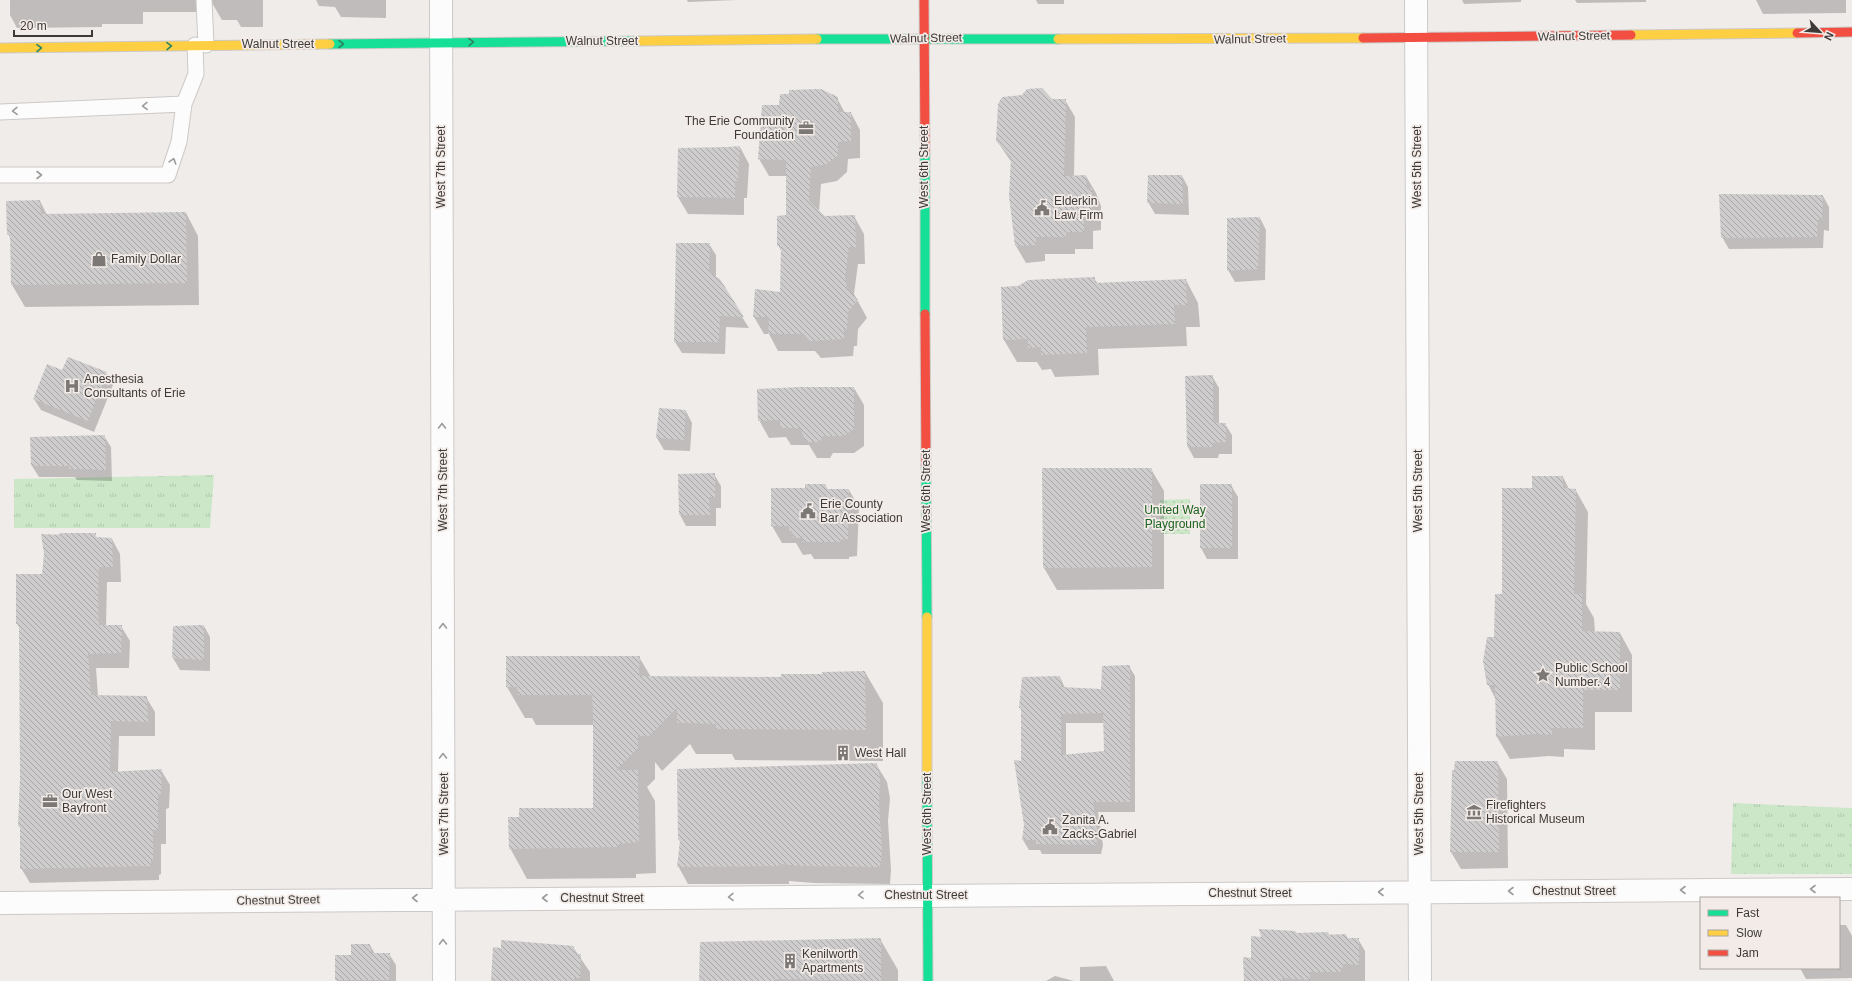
<svg xmlns="http://www.w3.org/2000/svg" width="1852" height="981" font-family="Arial,sans-serif">
<defs>
<pattern id="grass-tufts" width="24" height="20" patternUnits="userSpaceOnUse"><rect width="24" height="20" fill="#cce7c8"/><path d="M3 7l-1-3M5 7V3M7 7l1-3M15 17l-1-3M17 17v-4M19 17l1-3" fill="none" stroke="#b0c7ad"/></pattern>
<pattern id="park-dots" width="8" height="8" patternUnits="userSpaceOnUse"><rect width="8" height="8" fill="#cce7c8"/><path d="M2 2h.1M6 6h.1" fill="none" stroke="#b0c7ad" stroke-width="1.8" stroke-linecap="round"/></pattern>
<pattern id="building-back-hatch" width="6" height="6" patternUnits="userSpaceOnUse"><rect width="6" height="6" fill="#cecccc"/><path d="M-1 5l2 2M0 0l6 6M5-1l2 2" fill="none" stroke="#a8a7a7"/></pattern>
</defs>
<rect width="100%" height="100%" fill="#f0ecea"/>
<path fill="url(#grass-tufts)" d="M214,475L210,528H14V479Z
M1733,803L1852,808V874H1731Z"/>
<path fill="url(#park-dots)" d="M1190,499V534H1161L1160,500Z"/>
<path fill="#0003" fill-rule="evenodd" d="M10,0H263V27H241L237,20H222L212,3L206,5L202,12H143V24H102V27L17,28L10,15Z
M316,0H386V18L341,17L335,7L319,6Z
M687,0H736L688,2Z
M1036,0H1064V4H1038Z
M1462,0H1521V2L1464,4Z
M1575,0H1646V2L1577,3Z
M1756,0H1846V13L1763,14Z
M837,98L845,113H851L860,130V158L848,159L847,172L837,181L821,184L819,212L825,217L854,216L864,234L865,264H858L854,294L867,318L858,329L857,346H854L853,356L821,358L815,351H778L769,334H764L754,317L781,293L782,252L778,245L787,216V176H769L759,159L780,106Z
M1051,100H1065L1075,117L1074,177L1086,176L1096,193L1101,206V230L1093,231V249H1075V254H1045V261L1026,263L1016,246L1012,163L997,141Z
M740,147L749,164L747,198H744V215L688,214L678,197L679,148Z
M1182,176L1188,187L1189,215L1155,214L1148,202Z
M1823,196L1829,207V231L1824,230L1823,248L1729,249L1722,237Z
M40,201L47,215L186,213L198,236L199,305L25,307L12,285V241L8,234Z
M1260,218L1266,230L1265,280L1235,282L1228,270Z
M709,244L716,255V277L719,280L749,328L726,327L725,354L682,353L675,342Z
M1094,278L1098,284L1186,280L1198,303L1200,327H1186L1187,346L1098,349L1099,375L1055,377L1051,369L1042,370L1037,362H1017L1004,340L1002,288Z
M106,373L113,385L94,432L41,410L34,399Z
M1212,376L1219,388V424H1225L1232,435V454H1219L1218,458H1194L1188,447Z
M854,388L864,405V446L854,453H833L830,458H817L809,445H791L786,437L769,438L759,420Z
M686,411L692,423L690,451L664,450L657,438Z
M104,436L111,447L112,481L77,480L75,477H39L32,466Z
M1151,469L1164,491V589L1057,590L1044,568Z
M714,474L721,486V508H716V526H686L680,515Z
M1563,477L1569,489H1575L1588,512L1586,604L1594,618L1595,633H1620L1632,655V712H1595V750L1564,749V757L1549,756L1510,759L1497,737L1496,700L1488,684L1495,638L1503,595L1533,489Z
M825,485L828,490H849L859,507L857,556L849,557V559H814L811,554L803,555L796,543H782L772,526Z
M1231,485L1238,497V559H1207L1201,548Z
M95,534L97,538L112,539L120,554L121,582H107L106,626H121L130,641L129,668H96L98,696L146,697L155,712V736H119L118,773L161,770L170,785L169,808L166,809V844H161V874L159,875V880L30,883L21,868V830L19,826L21,778L20,629L17,624L43,575L45,554L42,535Z
M204,626L210,637V671L180,670L173,658L174,627Z
M507,657H639L651,677L782,678L865,672L883,703V761L735,760L732,754H696L690,744L662,771L655,762V779L647,787L655,801L656,873L636,874V878L527,879L510,848L594,809V725H536L532,718H525L507,687Z
M1129,666L1135,676V812H1098L1103,845L1101,854H1042L1040,850H1029L1023,840L1025,825L1022,711L1020,708L1060,677L1065,688L1102,690ZM1066,723H1104L1105,752L1066,755Z
M1497,762L1507,779L1508,868L1461,869L1451,852Z
M876,764L887,782L890,798L888,821L891,870L890,884L814,883L789,881V884H688L678,866L681,843L679,840Z
M1839,925H1846L1852,936V978L1806,979L1800,968H1839Z
M1297,934L1346,935L1348,939H1358L1365,951V981H1244L1245,958L1252,959L1262,938Z
M880,939L898,970V981H700Z
M370,945L375,954H389L396,965V981H337L336,980L352,956Z
M573,947L590,972V981H492Z
M1106,966L1114,981H1080V967Z
M1055,976L1074,981H1046Z"/>
<path fill="url(#building-back-hatch)" fill-rule="evenodd" d="M1042,88L1052,99H1066L1064,176L1086,175L1087,189L1092,188V213L1084,214V232H1066V237H1036V245L1015,246L1009,196L1011,157L996,141L998,104L1002,97L1022,95L1027,89Z
M821,89L838,97V112H851V141L838,142V155L827,164L811,167L809,201L825,216L855,215L856,247H849L845,277L847,288L858,300L848,312L847,329H844V339L810,341L804,334H768L769,317H753L755,289L780,292L781,246H777V216L786,215V160L758,159L762,105H779L780,94H789V90Z
M740,146L738,181H735V198L677,197L678,148H715Z
M1148,175H1182L1183,204L1147,203Z
M1719,194L1823,195L1822,219H1818L1817,237L1721,238Z
M40,200L41,214L186,212L187,283L11,285L10,235H7L6,201Z
M1260,217L1258,269L1227,271V218Z
M676,243H710L709,272L720,279L744,317L720,316L719,342H674Z
M1095,277V283L1186,279L1187,305H1174L1175,324L1086,327L1087,353L1041,355V347L1028,348V339L1003,340L1001,287L1018,286L1028,280Z
M68,357L107,372L88,421L33,399L47,364L62,370Z
M1213,375V423H1226V442L1213,443L1212,447H1187L1185,376Z
M800,387H854V429L844,436H823L820,442H806L800,428H780V420L758,421L757,389Z
M659,408L686,410L684,440L656,438Z
M105,435L106,470L69,469V466H31L30,437Z
M1042,468H1152V567L1043,568Z
M715,473V497H709L710,515H679L678,474Z
M1532,476H1563V488L1576,489L1574,594H1582V631L1620,632V690H1583V728H1552V735L1536,734L1496,737L1495,685H1487L1483,661L1487,637H1494L1495,594H1502V488H1532Z
M805,484H826V489H849L848,539L840,540V542H803V538H793L792,531H789V526H771V488H805Z
M1200,484H1232V548H1200Z
M60,533H96V537L112,538L113,567H99L98,599L99,625H122L121,653L88,654L91,695L147,696L148,722L111,721L110,772L162,769L161,794H158V830H153V860H151V866L20,869V826H18L20,778L19,624H16V574H42L44,554L41,534L59,535Z
M204,625V660L172,658L173,626Z
M506,656H640L639,676L781,677V674H823L822,672L865,671L866,730L716,729V724L677,723V708L649,736H640L638,733V748L616,770H638L639,842L619,844V847L509,849L508,817H519V808H593V717L592,695H518L517,687H506Z
M1130,665V802H1093L1098,835L1096,845L1036,844V840H1022L1024,825L1014,760L1021,761V708H1019L1022,677L1060,676L1061,687L1101,689L1102,666ZM1103,713L1104,751L1061,755V714Z
M1455,761H1498L1499,852H1450L1452,770H1454Z
M877,763L880,779L879,803L882,851L880,867L804,866L779,864V866L677,867L680,840H678L677,769Z
M1259,929L1295,931L1297,933L1328,932L1329,935L1346,934V938H1359V965L1344,964L1340,972H1310V980L1282,978V981H1244L1243,957L1251,958V936L1261,937Z
M881,938V981L775,979L774,981H699L700,942Z
M501,940L574,946L575,954H581L580,978H574V981H491L493,947L501,948Z
M351,944H370L371,953H390L389,980H335V955H351Z"/>
<g fill="none" stroke-linecap="round" stroke-linejoin="round">
<g stroke="#ccc9c7" stroke-width="17">
<path id="lane" d="M204,0L206,45
M0,112L184,104
M0,175H168L179,142L184,104L196,74L195,45"/>
</g>
<g stroke="#ccc9c7" stroke-width="24">
<path id="street" d="M441,0L444,981
M1416,0L1420,981
M0,903L1852,889"/>
</g>
<g stroke="#ccc9c7" stroke-width="11">
<path id="fast" d="M817,39H1058
M330,44L639,41
M925,154V314
M926,466L927,617
M927,777L928,981"/>
</g>
<g stroke="#ccc9c7" stroke-width="11">
<path id="slow" d="M1631,35L1797,33
M1058,39L1363,38
M639,41L817,39
M0,48L330,44
M927,617V777"/>
</g>
<g stroke="#ccc9c7" stroke-width="11">
<path id="jam" d="M924,0L925,154
M1797,33L1852,32
M1363,38L1631,35
M925,314L926,466"/>
</g>
<use href="#lane" stroke="#fdfcfc" stroke-width="15"/>
<use href="#street" stroke="#fdfcfc" stroke-width="22"/>
<use href="#fast" stroke="#16e098" stroke-width="9"/>
<use href="#slow" stroke="#ffcf43" stroke-width="9"/>
<use href="#jam" stroke="#f24e42" stroke-width="9"/>
</g>
<defs><path id="oneway-chevron" d="M-2-3.5L2.5 0L-2 3.5" fill="none" stroke-width="1.6" stroke-linecap="round" stroke-linejoin="round"/></defs>
<g stroke="#2b8563">
<use href="#oneway-chevron" transform="translate(471 42) rotate(-1)"/>
<use href="#oneway-chevron" transform="translate(341 44)"/>
<use href="#oneway-chevron" transform="translate(169 46) rotate(-1)"/>
<use href="#oneway-chevron" transform="translate(39 48) rotate(-1)"/>
</g>
<g stroke="#9d9b9a">
<use href="#oneway-chevron" transform="translate(145 106) rotate(178)"/>
<use href="#oneway-chevron" transform="translate(15 111) rotate(178)"/>
<use href="#oneway-chevron" transform="translate(173 161) rotate(-72)"/>
<use href="#oneway-chevron" transform="translate(39 175)"/>
<use href="#oneway-chevron" transform="translate(442 426) rotate(-90)"/>
<use href="#oneway-chevron" transform="translate(443 626) rotate(-90)"/>
<use href="#oneway-chevron" transform="translate(443 756) rotate(-90)"/>
<use href="#oneway-chevron" transform="translate(1813 889) rotate(180)"/>
<use href="#oneway-chevron" transform="translate(1683 890) rotate(180)"/>
<use href="#oneway-chevron" transform="translate(1511 891) rotate(180)"/>
<use href="#oneway-chevron" transform="translate(1381 892) rotate(180)"/>
<use href="#oneway-chevron" transform="translate(861 895) rotate(179)"/>
<use href="#oneway-chevron" transform="translate(731 897) rotate(179)"/>
<use href="#oneway-chevron" transform="translate(415 898) rotate(-180)"/>
<use href="#oneway-chevron" transform="translate(545 898) rotate(-180)"/>
<use href="#oneway-chevron" transform="translate(443 942) rotate(-91)"/>
</g>
<defs>
<g id="office-bare" transform="scale(1.2)"><path d="M-6-3h4V-5.5h4V-3h4V5H-6ZM-1-4.5V-3h2v-1.5ZM-6 0V1H6V0Z" fill="#7c7876" stroke="#f3ebe7" stroke-width="2.5" paint-order="stroke"/></g>
<g id="civic-bare" transform="scale(1.2)"><path d="M-.6-6.5H3V-4.5H.6V-3L4-1V1h2V6H-6V1h2V-1L-.6-3ZM-1.2 2.5V6h2.4V2.5Z" fill="#7c7876" stroke="#f3ebe7" stroke-width="2.5" paint-order="stroke"/></g>
<g id="shop-bare" transform="scale(1.2)"><path d="M-5-2.5h2.3a2.7 3.5 0 0 1 5.4 0H5L5.5 6h-11ZM-1.5-2.5h3a1.5 2.3 0 0 0-3 0Z" fill="#7c7876" stroke="#f3ebe7" stroke-width="2.5" paint-order="stroke"/></g>
<g id="hospital-bare" transform="scale(1.2)"><path d="M-5-5h3v3.5h4V-5h3V5h-3V1.5h-4V5h-3Z" fill="#7c7876" stroke="#f3ebe7" stroke-width="2.5" paint-order="stroke"/></g>
<g id="sight-bare" transform="scale(1.2)"><path d="M0-6L1.8-2.2L6-1.7L2.9 1.2L3.7 5.4L0 3.3L-3.7 5.4L-2.9 1.2L-6-1.7L-1.8-2.2Z" fill="#7c7876" stroke="#f3ebe7" stroke-width="2.5" paint-order="stroke"/></g>
<g id="building-bare" transform="scale(1.2)"><path d="M-4-6H4V6H1V3H-1V6H-4ZM-2.5-4.3h1.7v1.8h-1.7ZM.8-4.3h1.7v1.8H.8ZM-2.5-1h1.7V.8h-1.7ZM.8-1h1.7V.8H.8Z" fill="#7c7876" stroke="#f3ebe7" stroke-width="2.5" paint-order="stroke"/></g>
<g id="museum-bare" transform="scale(1.2)"><path d="M0-6L6-3V-2H-6V-3ZM-5-1h2V3h-2ZM-1-1h2V3h-2ZM3-1h2V3H3ZM-6 4H6V6H-6Z" fill="#7c7876" stroke="#f3ebe7" stroke-width="2.5" paint-order="stroke"/></g>
</defs>
<g fill-rule="evenodd">
<use href="#office-bare" x="806" y="128"/>
<use href="#civic-bare" x="1042" y="208"/>
<use href="#shop-bare" x="99" y="259"/>
<use href="#hospital-bare" x="72" y="386"/>
<use href="#civic-bare" x="808" y="511"/>
<use href="#sight-bare" x="1543" y="675"/>
<use href="#building-bare" x="843" y="753"/>
<use href="#office-bare" x="50" y="801"/>
<use href="#museum-bare" x="1474" y="812"/>
<use href="#civic-bare" x="1050" y="827"/>
<use href="#building-bare" x="790" y="961"/>
</g>
<g text-anchor="middle" dominant-baseline="central" stroke-width="3.5" stroke-linejoin="round" paint-order="stroke">
<g font-size="12" fill="#3d3a38" stroke="#f3ebe7">
<text transform="translate(1574 36) rotate(-1)">Walnut Street</text>
<text transform="translate(926 38) rotate(-1)">Walnut Street</text>
<text transform="translate(1250 39) rotate(-1)">Walnut Street</text>
<text x="602" y="41">Walnut Street</text>
<text x="278" y="44">Walnut Street</text>
<text transform="translate(441 167) rotate(-90)">West 7th Street</text>
<text transform="translate(924 167) rotate(-90)">West 6th Street</text>
<text transform="translate(1417 167) rotate(-90)">West 5th Street</text>
<text transform="translate(443 490) rotate(-90)">West 7th Street</text>
<text transform="translate(926 491) rotate(-90)">West 6th Street</text>
<text transform="translate(1418 491) rotate(-90)">West 5th Street</text>
<text transform="translate(444 814) rotate(-90)">West 7th Street</text>
<text transform="translate(927 814) rotate(-90)">West 6th Street</text>
<text transform="translate(1419 814) rotate(-90)">West 5th Street</text>
<text x="1574" y="891">Chestnut Street</text>
<text x="1250" y="893">Chestnut Street</text>
<text x="926" y="895">Chestnut Street</text>
<text x="602" y="898">Chestnut Street</text>
<text transform="translate(278 900) rotate(-1)">Chestnut Street</text>
</g>
<g font-size="12" fill="#3d3a38" stroke="#f3ebe7" text-anchor="start">
<text x="794" y="121" text-anchor="end">The Erie Community<tspan x="794" dy="14">Foundation</tspan></text>
<text x="1054" y="201">Elderkin<tspan x="1054" dy="14">Law Firm</tspan></text>
<text x="111" y="259">Family Dollar</text>
<text x="84" y="379">Anesthesia<tspan x="84" dy="14">Consultants of Erie</tspan></text>
<text x="820" y="504">Erie County<tspan x="820" dy="14">Bar Association</tspan></text>
<text x="1555" y="668">Public School<tspan x="1555" dy="14">Number. 4</tspan></text>
<text x="855" y="753">West Hall</text>
<text x="62" y="794">Our West<tspan x="62" dy="14">Bayfront</tspan></text>
<text x="1486" y="805">Firefighters<tspan x="1486" dy="14">Historical Museum</tspan></text>
<text x="1062" y="820">Zanita A.<tspan x="1062" dy="14">Zacks-Gabriel</tspan></text>
<text x="802" y="954">Kenilworth<tspan x="802" dy="14">Apartments</tspan></text>
</g>
<g font-size="12" fill="#19621f" stroke="#f3ebe7">
<text x="1175" y="510">United Way<tspan x="1175" dy="14">Playground</tspan></text>
</g>
</g>
<rect x="1700" y="897" width="140" height="72" fill="#f3ebe7" stroke="#aaa4a1"/>
<rect x="1708" y="910" width="20" height="6" fill="#16e098" stroke="#aaa4a1"/>
<text x="1736" y="917" font-size="12" fill="#3d3a38">Fast</text>
<rect x="1708" y="930" width="20" height="6" fill="#ffcf43" stroke="#aaa4a1"/>
<text x="1736" y="937" font-size="12" fill="#3d3a38">Slow</text>
<rect x="1708" y="950" width="20" height="6" fill="#f24e42" stroke="#aaa4a1"/>
<text x="1736" y="957" font-size="12" fill="#3d3a38">Jam</text>
<g transform="translate(1820 32) rotate(116)" stroke="#f3ebe7" stroke-width="3" paint-order="stroke">
<path d="M0-3L7 15L0 10L-7 15Z" fill="#3d3a38"/>
<text y="-6" font-size="11" font-weight="bold" text-anchor="middle" fill="#3d3a38">N</text>
</g>
<path d="M14 30v6h78v-6" fill="none" stroke="#3d3a38" stroke-width="2"/>
<text x="20" y="30" font-size="12" fill="#3d3a38" stroke="#f3ebe7" stroke-width="3" paint-order="stroke">20 m</text>
</svg>
